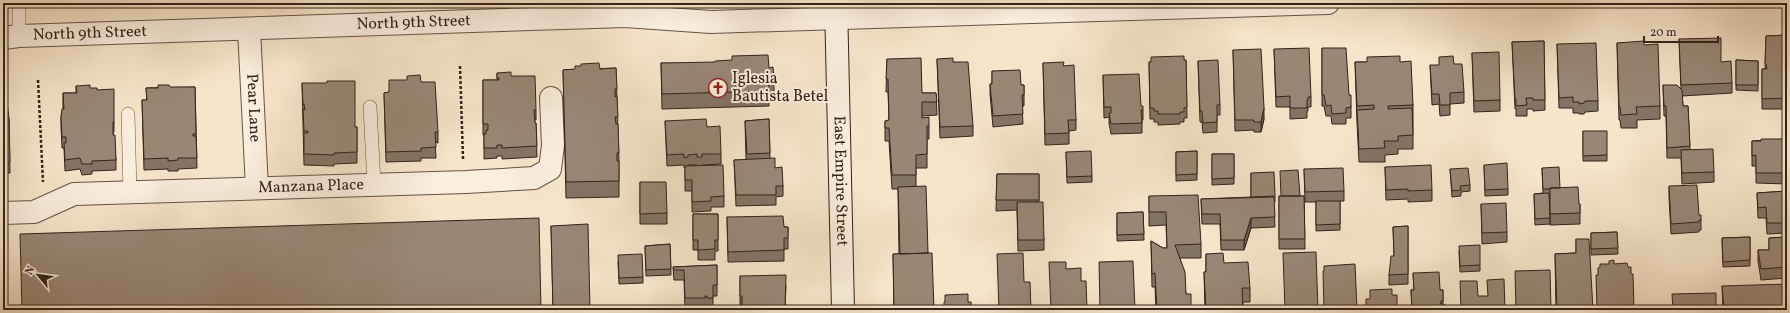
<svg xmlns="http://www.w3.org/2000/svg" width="1790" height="313" font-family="Vollkorn,serif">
<rect width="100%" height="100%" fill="#f7e5ca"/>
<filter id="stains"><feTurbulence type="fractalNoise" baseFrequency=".005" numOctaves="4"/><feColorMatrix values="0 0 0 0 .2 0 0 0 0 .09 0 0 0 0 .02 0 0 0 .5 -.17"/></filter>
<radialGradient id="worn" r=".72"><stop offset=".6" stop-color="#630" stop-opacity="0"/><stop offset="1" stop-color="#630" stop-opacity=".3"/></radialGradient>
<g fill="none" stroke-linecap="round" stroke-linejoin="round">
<g stroke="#645347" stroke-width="14">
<path id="lane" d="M19,36V3
M370,107L374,184
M128,114L130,192"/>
</g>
<g stroke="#645347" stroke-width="24">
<g id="street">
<path id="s1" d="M249,29L257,188"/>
<path id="s2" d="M3,38L19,36L625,16L711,22L1328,3"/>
<path id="s3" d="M3,213L34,212L74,194L466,182L534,178L550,169L553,145L551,98"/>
</g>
</g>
<g stroke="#33221b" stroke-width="24">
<g id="secondary">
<path id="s4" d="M836,3L843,310"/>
</g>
</g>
<path stroke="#33221b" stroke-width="2.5" stroke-dasharray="3 2" stroke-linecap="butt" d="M460,66L463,159
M38,80L43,182"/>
<use href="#lane" stroke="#faeedd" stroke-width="13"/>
<use href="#street" stroke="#faeedd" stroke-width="22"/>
<use href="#secondary" stroke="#faeedd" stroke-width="22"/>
</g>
<path fill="#847465" stroke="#33221b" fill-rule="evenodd" d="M1787,35V109H1762V69H1765L1766,36Z
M1679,39L1721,62L1732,83V93L1682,96L1683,106H1688L1690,150L1714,172V182L1682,184L1681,158H1667L1666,116H1664L1663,85L1681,89Z
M1544,41L1545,110L1533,111V109H1527V116H1516V109H1515L1512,42Z
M1617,43L1644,45L1660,106V119L1637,120V128H1621L1620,120H1619Z
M1557,44L1598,101V111L1585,112L1584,114H1579V113H1573V108H1559Z
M1322,48L1349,95L1351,107V118H1346V124H1332L1331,116H1326L1324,106H1322Z
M1274,49L1311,97V107H1308V111H1307V118L1290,119V107H1276Z
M1233,50L1264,119L1261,132H1254V130L1235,131Z
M1472,53L1500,100V111L1474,112Z
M887,59L922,93H936L937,115L922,116V118L929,126V139H927V168H916V186L928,253L934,310H894L893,254H899L898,189H892L889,141H885V121L889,120L888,92H886Z
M937,59L973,126V136L940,138Z
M1184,60H1186L1187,118H1184V122H1180V124L1158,125V122H1154V119H1150L1149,62Z
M1736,60L1758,61V91L1736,90Z
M1198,61L1220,105V115H1217V132L1203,133L1202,122H1200Z
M1355,62H1400L1413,105V149H1398V154L1385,155V162H1359L1357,123Z
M661,63L769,68L774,77V92L769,93V106L662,109Z
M1043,63L1064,66L1076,120V130L1069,131V144L1045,145Z
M1430,65L1464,92V103L1450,104V115L1440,116L1439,104L1432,105Z
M616,68L619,161V197L566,198L563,70Z
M992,71L1021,85H1024V106H1022L1023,124L993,127L990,94V84H992Z
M497,73L511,76L536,110V120H534L535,123H536L537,157L502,159V156H497V158L484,159V135H483V80H497Z
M1103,75L1143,110V120H1142V133L1111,134L1109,123V117L1104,118Z
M421,82L438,132V143L435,142L436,158H421V161L386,162L384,93L389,92Z
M302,83L355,127H357V163L334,164V166L304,165Z
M76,86L97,90L114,122V132L113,133L116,160V170L92,171V174L82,175L80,169L65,171L64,148H62L61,127V117L63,109V93H76Z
M195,87L197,168L178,169V171H168V169L144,170L142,100H147L146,88Z
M3,95L9,119L10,173H3Z
M769,119L770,159L775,168L783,186V196L776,197V205L736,206L734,160H746L745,121Z
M665,121L707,127L721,154V164L702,165L724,196V207H711V211L692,212V191H685V168H684V165L667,166ZM688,165H697V166H688Z
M1583,131L1607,155V161H1583Z
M1787,139V184L1756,183V166H1752V141Z
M1197,151V180L1176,181V152Z
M1066,152L1092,176V182L1067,183Z
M1212,154H1234V184L1212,185Z
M1484,165L1508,189V195L1485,196Z
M1385,167L1432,190V201L1408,202V199L1386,200Z
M1542,168L1560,188L1579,204H1580V224L1550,225V195H1549L1550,224L1535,225L1534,194L1543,193Z
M1304,169L1344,191V201H1340V230L1316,231V202H1305Z
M1450,169L1470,185V191L1461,192V196L1452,197Z
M1251,173L1275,196V202H1274L1275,227L1251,228L1244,250H1221L1220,224H1202L1201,199L1251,197Z
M997,174H1039V202L1044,240V250L1018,251L1017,210L996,211Z
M640,182L667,213V224H640Z
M1669,186L1699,215L1701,220V230H1699V232L1671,234L1669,197Z
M1787,191V233L1767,234L1766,218H1758L1757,193Z
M1149,196L1201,244V258H1180L1186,294L1191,310H1156L1155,287H1152L1151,241L1163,248H1167L1166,225L1149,226Z
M1279,196H1304L1305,249H1279Z
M1481,204L1507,232V242L1482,244Z
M1143,212L1144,240L1117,241V213Z
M693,214H718V251H715V260H698V250H693Z
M727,217L784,227H788V249H784V261L728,262Z
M551,226L590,310H553Z
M1408,226V284L1389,285V275L1394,256L1393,227Z
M1617,232L1618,254L1591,255V233Z
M1750,237V266L1723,267L1722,238Z
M1787,237V278L1761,280L1758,261V250H1769V238Z
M1576,239L1593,310H1556L1555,254L1576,253Z
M670,244L671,275L646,276L645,246Z
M1459,251L1480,265V271L1460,272Z
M1206,254L1224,263L1250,288V302H1243V310H1205L1204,272H1206Z
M618,261L643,277V283L619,284Z
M717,265V296H713V308H707V306H705V308L685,309L684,280H674L673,267Z
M1413,273L1440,290H1443V304L1445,310H1412L1411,290H1414Z
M740,276L786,285L785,310H742V307H740Z
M1722,286L1787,310H1723Z"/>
<path fill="#6b5e53" stroke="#33221b" d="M1264,108V119L1261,132V122Z
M1251,218V228L1244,250V240Z"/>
<path fill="#998776" stroke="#33221b" d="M1787,35V98L1762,99V69H1767L1766,64H1765L1766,36Z
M1721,38V62L1731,61L1732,83L1681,85L1679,39Z
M1544,41L1545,100H1533V98H1526L1527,105L1516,106V99H1515L1512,42Z
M1644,41V45L1658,44L1660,106L1636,107L1637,114L1621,115L1620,107H1619L1617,43Z
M1596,43L1598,101H1585L1584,103L1579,104V102H1573V97L1559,98L1557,44Z
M1309,48L1311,97H1308V100H1307V108H1290V96L1276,97L1274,49Z
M1322,48H1346L1349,95H1351V107L1346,108V113L1332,114L1331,105L1326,106L1324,95H1322Z
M1261,49L1264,108L1261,122H1254V120H1235L1233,50Z
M1499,52L1500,100L1474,101L1472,53Z
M768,55L769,68L773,67L774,77L768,78L769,91L662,94L661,63L715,62V61L732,60V56Z
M1184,56V60H1186L1187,107L1184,108V112H1180V114H1158V111H1154V108H1150L1149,62H1151V57Z
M1400,56V62L1411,61L1413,105L1388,106V109L1412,108L1413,135L1398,136V141H1384L1385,148L1359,149L1357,110L1374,109V105L1357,106L1355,62H1367V57Z
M1453,56L1454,64H1462L1464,92L1450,93V105H1440L1439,94H1432L1430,65H1439V57Z
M921,58L922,93H936L937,102H922V118L929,117V126H927V154L916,155V175H892L889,128H885V121L889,120L888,79H886L887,59Z
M953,58V62H968L973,126L940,127L937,59Z
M1218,60L1220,105H1217V122L1203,123L1202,111H1200L1198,61Z
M1736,60L1758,61V85H1736Z
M1064,62L1063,66L1074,65L1076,120H1068L1069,133L1045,134L1043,63Z
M599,63L600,69L616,68L617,89H615V97L617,96L618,117H615L616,124H618L619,153H617V161H619V181L566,182L563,70L575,69V66H581V64Z
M1020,70L1021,85H1024V95H1022L1023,114L993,116L990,84H992V71Z
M511,72V76H535L536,110H534L535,123H536L537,146L502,148V145H497V148H484V134H486V130H488V124H483V80H499V78H497V73Z
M1139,74L1141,106H1143V110H1141L1142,123L1111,124L1109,113H1111V107H1104L1103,75Z
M420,75L421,82H435L438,132H435L436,147L421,148V151L386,152L384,93L389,92V80H407V76Z
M327,81H355V127H357V152L334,153V155L304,154V133H308V131H304L303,109L305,110L304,104H303L302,83H327Z
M90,85V88H97V90L114,89V122H113V135H115L116,160L92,161V164H82L80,158L65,160L64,143H66V137H62L61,117L62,109H64L63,93H77L76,86Z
M158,85H169L170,87H195L196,134H193V136H196L197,158H178V160L168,161V158L144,159L142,100H147L146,88H158Z
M1663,85H1677L1682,90L1683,106H1688L1690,146L1667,148L1666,106H1664Z
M3,95H6L9,119L10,162H3Z
M706,119L707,127L720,126L721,154H702V157H697V154L688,155V157L684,158V154L667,155L665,121Z
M769,119L770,153L747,154L745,121Z
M1583,131H1607V155L1583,156Z
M1761,139H1787V173H1756V155L1752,156V141H1761Z
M1713,149L1714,172L1682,173L1681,150Z
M1091,151L1092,176L1067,177L1066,152Z
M1197,151V174L1176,175V152Z
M1212,154H1234V178L1212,179Z
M775,158V168L782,167L783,186H776V195H736L734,160Z
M1507,163L1508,189L1485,190L1484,165Z
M723,165L724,196L711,197V201L692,202V180H685V166Z
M1431,165L1432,190L1408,191V189L1386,190L1385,167Z
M1559,167L1560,188H1550V189H1543L1542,168Z
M1343,168L1344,191L1305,192L1304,169Z
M1468,168L1470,185L1460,186L1461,190L1452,191L1450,169Z
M1298,170L1300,196H1281L1280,171Z
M1274,172L1275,196L1251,197V173Z
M997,174H1039V200H996Z
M640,182H666L667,213L640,214Z
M1697,185L1699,215H1701V220H1699V222L1671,224L1669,186Z
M926,186L928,253L900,254L898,187Z
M1578,187L1579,204H1580V213L1550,214V188Z
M1787,191V223H1767L1766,207L1758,208L1757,193Z
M1549,193L1550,218L1535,219L1534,194Z
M1198,195L1201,244L1175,245L1185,272L1186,294H1191V310H1157L1155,273L1152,274L1151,241L1163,248H1167L1166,212H1149V196Z
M1279,196H1304L1305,239H1279Z
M1274,197L1275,217L1251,218L1244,240H1221L1220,214H1202L1201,199Z
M1316,201H1340V224L1316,225Z
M1017,202H1043L1044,240H1018Z
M1506,203L1507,232L1482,233L1481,204Z
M1143,212L1144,234L1117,235V213Z
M693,214H718V240H715V249L698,250V240H693Z
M783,216L784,227H788V238H784V250L728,252L727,217Z
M539,218L541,310H22L20,234Z
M588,224L590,310H553L551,226Z
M1408,226V274L1389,275L1391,256H1394L1393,227Z
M1617,232L1618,248L1591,249V233Z
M1750,237V260L1723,262L1722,238Z
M1787,237V267L1761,269L1758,250H1769V238Z
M1576,239H1589L1593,310H1557L1555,254L1576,253Z
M670,244L671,269L646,270L645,246Z
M1480,245V265L1460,266L1459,246Z
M1316,252L1318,310H1285L1283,253Z
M932,253L934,310H894L893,254Z
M1023,253L1024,282H1030L1031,310H999L997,254Z
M1223,253L1224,263L1248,262L1250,288H1242L1243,310H1206L1204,272H1206V254Z
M642,254L643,277L619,278L618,255Z
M1614,260V264L1627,263L1628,267H1631V274H1633L1634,310H1597L1596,275H1598V268L1600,267V264H1609V261Z
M1133,261L1135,310H1100L1099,262Z
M1049,262H1066V269L1081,268V281H1086L1087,310H1051Z
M1355,264L1357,310H1324L1323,271H1324V266Z
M717,265V285H713V298H707V296H705V298H685L684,270H674L673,267Z
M1550,270L1551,310H1516L1515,271Z
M1439,272L1440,290H1443V301H1441L1440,303L1445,305V310H1412L1411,290H1414L1413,273Z
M786,275L785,309L742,310V296H740V276Z
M1504,279L1505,310H1461L1460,281H1477L1478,296H1488L1487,280Z
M1787,284V310H1724L1722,286Z
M1392,289V295H1397V310H1366V299H1370V290Z
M1716,293V310H1673L1672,294Z
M968,294V302H971L972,310H944V302H945V295Z"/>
<defs>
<g id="church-ring" transform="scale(1)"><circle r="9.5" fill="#faeedd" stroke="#8f2418" stroke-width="1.5"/><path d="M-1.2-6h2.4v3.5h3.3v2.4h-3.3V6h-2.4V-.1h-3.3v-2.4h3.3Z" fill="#8f2418"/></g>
</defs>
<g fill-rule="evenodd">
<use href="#church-ring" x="718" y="88"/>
</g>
<g text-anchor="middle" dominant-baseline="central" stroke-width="4" stroke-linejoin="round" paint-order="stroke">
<g font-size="16" fill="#33221b" stroke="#faeedd">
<text stroke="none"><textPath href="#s2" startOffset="411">North 9th Street</textPath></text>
<text stroke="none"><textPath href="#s2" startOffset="87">North 9th Street</textPath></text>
<text stroke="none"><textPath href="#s1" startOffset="79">Pear Lane</textPath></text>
<text stroke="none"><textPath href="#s4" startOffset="178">East Empire Street</textPath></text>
<text stroke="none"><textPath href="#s3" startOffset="312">Manzana Place</textPath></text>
</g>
<g font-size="16" fill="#33221b" stroke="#faeedd" text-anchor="start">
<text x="732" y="79">Iglesia<tspan x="732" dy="18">Bautista Betel</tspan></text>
</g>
</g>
<rect width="1790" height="313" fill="none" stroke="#f7e5ca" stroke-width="16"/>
<rect x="4" y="4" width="1782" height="305" fill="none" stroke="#33221b" stroke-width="2"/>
<rect x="8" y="8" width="1774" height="297" fill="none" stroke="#33221b"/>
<g transform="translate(38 275) rotate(299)" stroke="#faeedd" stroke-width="3" paint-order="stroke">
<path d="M0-3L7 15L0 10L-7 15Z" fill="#33221b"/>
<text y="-6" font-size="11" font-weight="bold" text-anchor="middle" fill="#33221b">N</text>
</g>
<path d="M1644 36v6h74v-6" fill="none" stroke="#33221b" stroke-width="2"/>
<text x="1650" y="36" font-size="12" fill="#33221b" stroke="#faeedd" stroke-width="3" paint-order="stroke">20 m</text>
<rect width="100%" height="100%" filter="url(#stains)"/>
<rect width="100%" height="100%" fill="url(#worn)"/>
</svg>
